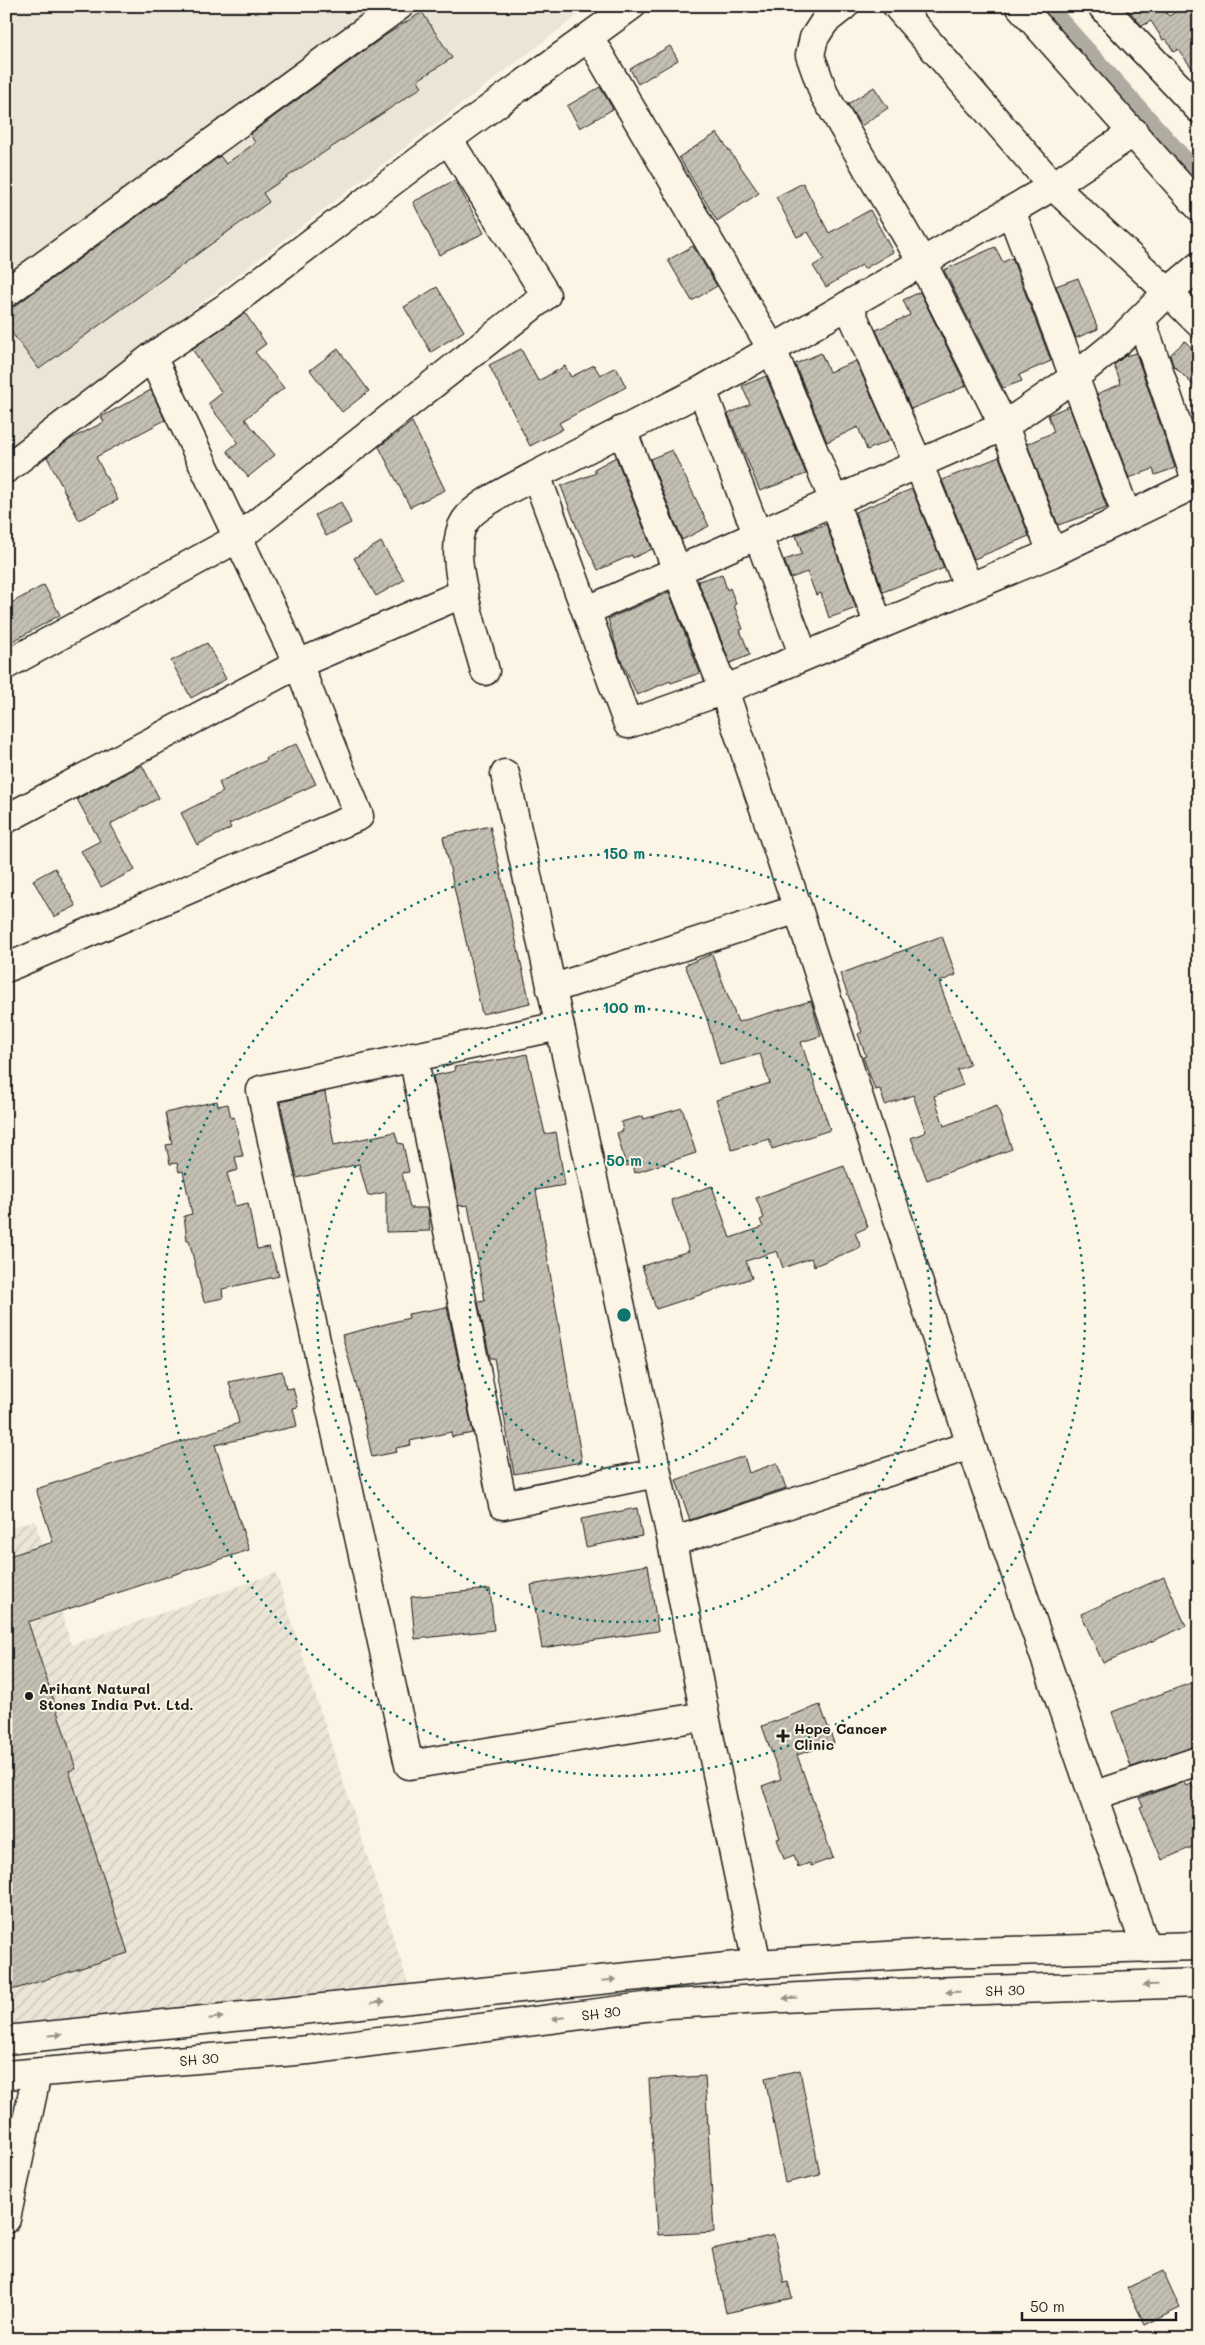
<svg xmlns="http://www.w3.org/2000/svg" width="1205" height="2345" font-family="Mali,sans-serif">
<defs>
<pattern id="industrial-furrows" width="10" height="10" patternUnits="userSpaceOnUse" patternTransform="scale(1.25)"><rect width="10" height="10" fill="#ebe5d6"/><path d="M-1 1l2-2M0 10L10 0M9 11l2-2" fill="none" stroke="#c9c4b7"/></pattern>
<pattern id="building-hatch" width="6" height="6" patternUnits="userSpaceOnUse" patternTransform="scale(1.25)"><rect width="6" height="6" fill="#c4c0b3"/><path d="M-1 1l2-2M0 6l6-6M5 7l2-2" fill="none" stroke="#a8a499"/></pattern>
</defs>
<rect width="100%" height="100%" fill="#fcf5e5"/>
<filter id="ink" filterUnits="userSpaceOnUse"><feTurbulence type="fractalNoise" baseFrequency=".02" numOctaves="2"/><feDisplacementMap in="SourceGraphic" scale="10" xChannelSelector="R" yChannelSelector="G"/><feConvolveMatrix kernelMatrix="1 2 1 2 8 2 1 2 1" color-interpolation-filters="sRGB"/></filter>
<g filter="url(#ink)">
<path fill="#ebe5d6" d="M6,6H590L6,452Z"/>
<path fill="url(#industrial-furrows)" d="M35,1520L71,1645L276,1573L410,1989L6,2026V1529Z"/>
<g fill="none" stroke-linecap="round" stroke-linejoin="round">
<path stroke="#b0aba1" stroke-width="21" d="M1045,6L1199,178"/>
</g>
<path fill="url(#building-hatch)" stroke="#1c1c1c" d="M1125,6H1178L1166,13L1169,16L1186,6H1199V78L1178,49L1174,52L1166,39L1163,40L1151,21L1142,26Z
M422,12L452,58L418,80L422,87L263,193L269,202L39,369L6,325V308L15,306L220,156L226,164L255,143L250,134L383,37Z
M670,46L678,60L638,84L630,69Z
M600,87L613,109L580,128L567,106Z
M874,87L888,108L861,126L848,104Z
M717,133L759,193L717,221L679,157Z
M455,180L484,233L439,255L413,202Z
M803,183L829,233L870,210L893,252L864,269L862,265L826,287L813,266L824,259L808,232L797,237L776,197Z
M693,246L717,286L692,301L668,260Z
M995,247L1003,262L1012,258L1051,361L1019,375L1022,381L1003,388L944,270Z
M1078,278L1098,329L1076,338L1056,286Z
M437,287L464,331L431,352L404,307Z
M920,292L966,386L911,409L876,330L910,315L903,300Z
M245,313L266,344L255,352L284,388L245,419L275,455L248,477L227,451L238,442L208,404L222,393L192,349Z
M1185,341L1199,356V391L1173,365L1170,355Z
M338,349L369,391L342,412L310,370Z
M521,349L538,381L565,366L571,377L594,365L600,375L616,367L626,387L559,423L563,429L530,446L489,365Z
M821,353L829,372L856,361L891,440L867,450L858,427L827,442L795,364Z
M1136,353L1175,468L1155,475L1153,469L1129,478L1097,394L1121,384L1114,365L1125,356Z
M766,376L806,474L760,491L728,414L750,404L742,386Z
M151,390L165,420L96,457L118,500L79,520L47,457L69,440L104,422L101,417Z
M1069,406L1107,508L1058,525L1027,444L1054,432L1048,415Z
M412,422L445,490L410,507L379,447Z
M672,450L709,526L682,540L650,459Z
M616,457L652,549L633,558L632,555L598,570L577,528L561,486L596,473L594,469Z
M999,457L1029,536L974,559L942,480Z
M912,489L944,568L883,592L855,512Z
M341,502L351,523L326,536L315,515Z
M826,524L856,608L829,618L821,593L816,595L807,572L791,578L784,560L802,554L796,535Z
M381,542L404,580L376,596L354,558Z
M722,574L727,590L730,588L736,604L734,605L743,629L740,630L750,655L730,663L698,581Z
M44,585L60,615L6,645V606Z
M669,592L700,673L671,683L670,681L637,695L618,653L608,619Z
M207,643L226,679L191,698L171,661Z
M296,744L316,784L229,824L231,828L197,845L181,813L223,792L219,782L267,760L266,758Z
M142,765L159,798L112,823L111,825L135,870L101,887L81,851L100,841L77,799Z
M490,826L530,1003L482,1014L443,837Z
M55,868L76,906L54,917L33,880Z
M942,936L956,975L939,982L970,1065L957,1070L963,1085L934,1096L944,1126L997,1106L1012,1149L927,1180L911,1138L926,1132L913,1095L885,1105L880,1089L875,1090L863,1057L866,1056L858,1034L862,1032L840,974Z
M712,954L738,1022L811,1001L821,1036L801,1042L830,1130L772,1149L769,1139L732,1150L716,1100L770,1083L760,1054L720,1065L707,1019L685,965Z
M527,1054L545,1134L556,1132L565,1185L536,1190L582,1462L514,1474L494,1358H490L478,1302L485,1301L468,1205L459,1206L433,1076L455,1071L454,1067L510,1058Z
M325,1092L334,1145L395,1132L398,1143L403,1144L409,1172L402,1173L410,1208H428L430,1231L386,1232V1192L368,1196L359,1164L297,1178L280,1102Z
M217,1101L218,1106L228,1104L231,1118L234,1117L243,1156L235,1157L238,1170L227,1173L235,1206L248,1203L257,1249L269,1247L279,1276L222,1289L223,1298L204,1302L189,1240H187L184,1216L192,1214L183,1171L179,1172L177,1163L170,1164L166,1145L172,1144L165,1113Z
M682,1108L696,1153L635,1173L633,1164L626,1166L617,1133L623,1131L621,1122L643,1116L644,1119Z
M844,1166L868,1227L855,1233L861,1247L814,1266L811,1258L783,1268L777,1251L746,1261L752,1278L656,1309L642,1266L689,1251L671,1200L712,1186L730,1238L763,1227L760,1220L764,1218L756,1198Z
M447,1307L473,1433L452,1437L451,1432L410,1441L411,1445L396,1448L397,1452L372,1457L357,1388L342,1335L409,1318L408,1314Z
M282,1371L286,1389L293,1388L298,1407L293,1408L297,1426L215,1445L249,1550L28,1622L76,1769L69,1771L128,1953L6,1992V1557L53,1542L36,1489L239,1423L229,1382Z
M744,1456L749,1473L777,1463L786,1488L690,1520L676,1480Z
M637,1508L642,1536L586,1547L581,1519Z
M648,1565L658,1631L542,1648L531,1585Z
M1164,1577L1186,1626L1103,1663L1081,1614Z
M490,1589L494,1630L415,1639L411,1597Z
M1199,1680V1746L1131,1767L1112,1712Z
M820,1705L834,1743L797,1755L833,1858L811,1866L810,1863L798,1867L794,1855L784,1859L777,1839L780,1838L762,1786L781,1779L762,1726Z
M1184,1782L1186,1786L1191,1784L1194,1789L1199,1787V1844L1162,1860L1140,1807L1143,1806L1139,1798Z
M800,2070L820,2175L785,2183L765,2078Z
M705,2076L714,2232L658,2235L649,2079Z
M774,2235L784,2283L788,2282L792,2298L726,2313L712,2249Z
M1163,2271L1180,2308L1145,2325L1127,2288Z"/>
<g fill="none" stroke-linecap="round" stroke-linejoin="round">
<g stroke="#1c1c1c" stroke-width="31">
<path id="minor" d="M844,6L825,21L814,38L810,55L824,94L922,262L1004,426L1052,553
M897,6L1053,186L1168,292L1199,266
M1020,6L1199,207
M1102,6L1199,109
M589,37L772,349L834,501L879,626
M1011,211L1127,516
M6,293L399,6
M848,305L918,463L969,588
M1141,319L1197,483
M1199,323L1168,292L1119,341L1076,376L1004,426L586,611L628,724L724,690L1052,553L1199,482
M702,390L804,656
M622,430L724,690L798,909
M6,469L152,357L224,309L448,139L631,6
M586,611L536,475L702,390L1053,186L1134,132
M6,665L238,538L546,295L448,139
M485,671C476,636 444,552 465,521C477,503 517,486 536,475
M505,774L672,1542L705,1716L757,1964
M6,819L298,664L152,357
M6,968L359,816L298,664L464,593
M551,989L798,909L971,1445L1146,1948
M559,1026L261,1090L409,1765L705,1716
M413,1056L503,1505L656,1473
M672,1542L971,1445
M1093,1796L1198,1761
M6,2219L37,2073"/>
</g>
<g stroke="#1c1c1c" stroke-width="31">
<path id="major" d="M6,2040L757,1964L934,1953L1199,1946
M6,2075L308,2050L668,2004L839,1995L1199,1983"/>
</g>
<use href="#minor" stroke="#fcf5e5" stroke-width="28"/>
<use href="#major" stroke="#fcf5e5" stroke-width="28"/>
</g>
<defs><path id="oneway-solid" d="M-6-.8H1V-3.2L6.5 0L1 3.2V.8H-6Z" transform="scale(1.25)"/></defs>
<g fill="#97938b">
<use href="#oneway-solid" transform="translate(609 1980) rotate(-5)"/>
<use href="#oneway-solid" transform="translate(1150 1985) rotate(178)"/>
<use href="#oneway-solid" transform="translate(953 1992) rotate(178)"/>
<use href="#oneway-solid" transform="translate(790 1998) rotate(177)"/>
<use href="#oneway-solid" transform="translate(378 2002) rotate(-5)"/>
<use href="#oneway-solid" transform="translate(216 2018) rotate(-6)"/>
<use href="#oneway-solid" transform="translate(559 2018) rotate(173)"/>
<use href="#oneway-solid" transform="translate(55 2035) rotate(-6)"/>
</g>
</g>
<g fill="none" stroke="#0f766e" stroke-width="2.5" stroke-dasharray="2.5 5">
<circle cx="624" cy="1315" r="154"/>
<circle cx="624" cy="1315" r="307"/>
<circle cx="624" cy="1315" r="461"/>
</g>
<g fill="#1c1c1c" stroke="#fcf5e5" stroke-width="2">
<circle cx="29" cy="1696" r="5"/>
<path d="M780.5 1728.5h5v5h5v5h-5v5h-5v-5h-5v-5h5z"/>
</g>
<g text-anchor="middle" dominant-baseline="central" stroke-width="4" stroke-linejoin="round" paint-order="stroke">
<g font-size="14" font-weight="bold" fill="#1c1c1c" stroke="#fcf5e5" text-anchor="start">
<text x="39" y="1688">Arihant Natural<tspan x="39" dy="16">Stones India Pvt. Ltd.</tspan></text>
<text x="794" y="1728">Hope Cancer<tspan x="794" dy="16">Clinic</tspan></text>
</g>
<g font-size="14" fill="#1c1c1c" stroke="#fcf5e5">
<text transform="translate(1005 1990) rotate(-2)">SH 30</text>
<text transform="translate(601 2013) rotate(-7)">SH 30</text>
<text transform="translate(199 2059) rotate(-5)">SH 30</text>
</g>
</g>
<circle cx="624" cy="1315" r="8" fill="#0f766e" stroke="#fcf5e5" stroke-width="2.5"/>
<g font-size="15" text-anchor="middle" font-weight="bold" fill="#0f766e" stroke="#fcf5e5" stroke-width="4" stroke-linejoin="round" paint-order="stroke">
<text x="624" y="859">150 m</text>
<text x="624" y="1013">100 m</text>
<text x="624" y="1166">50 m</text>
</g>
<rect width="1205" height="2345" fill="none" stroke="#fcf5e5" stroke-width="25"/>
<rect x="12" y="12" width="1180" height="2320" fill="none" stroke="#1c1c1c" stroke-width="2" filter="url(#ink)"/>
<path d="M1022 2312v8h154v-8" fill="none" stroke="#1c1c1c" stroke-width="2.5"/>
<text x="1030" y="2312" font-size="15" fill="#1c1c1c" stroke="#fcf5e5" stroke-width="4" paint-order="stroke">50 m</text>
</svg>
